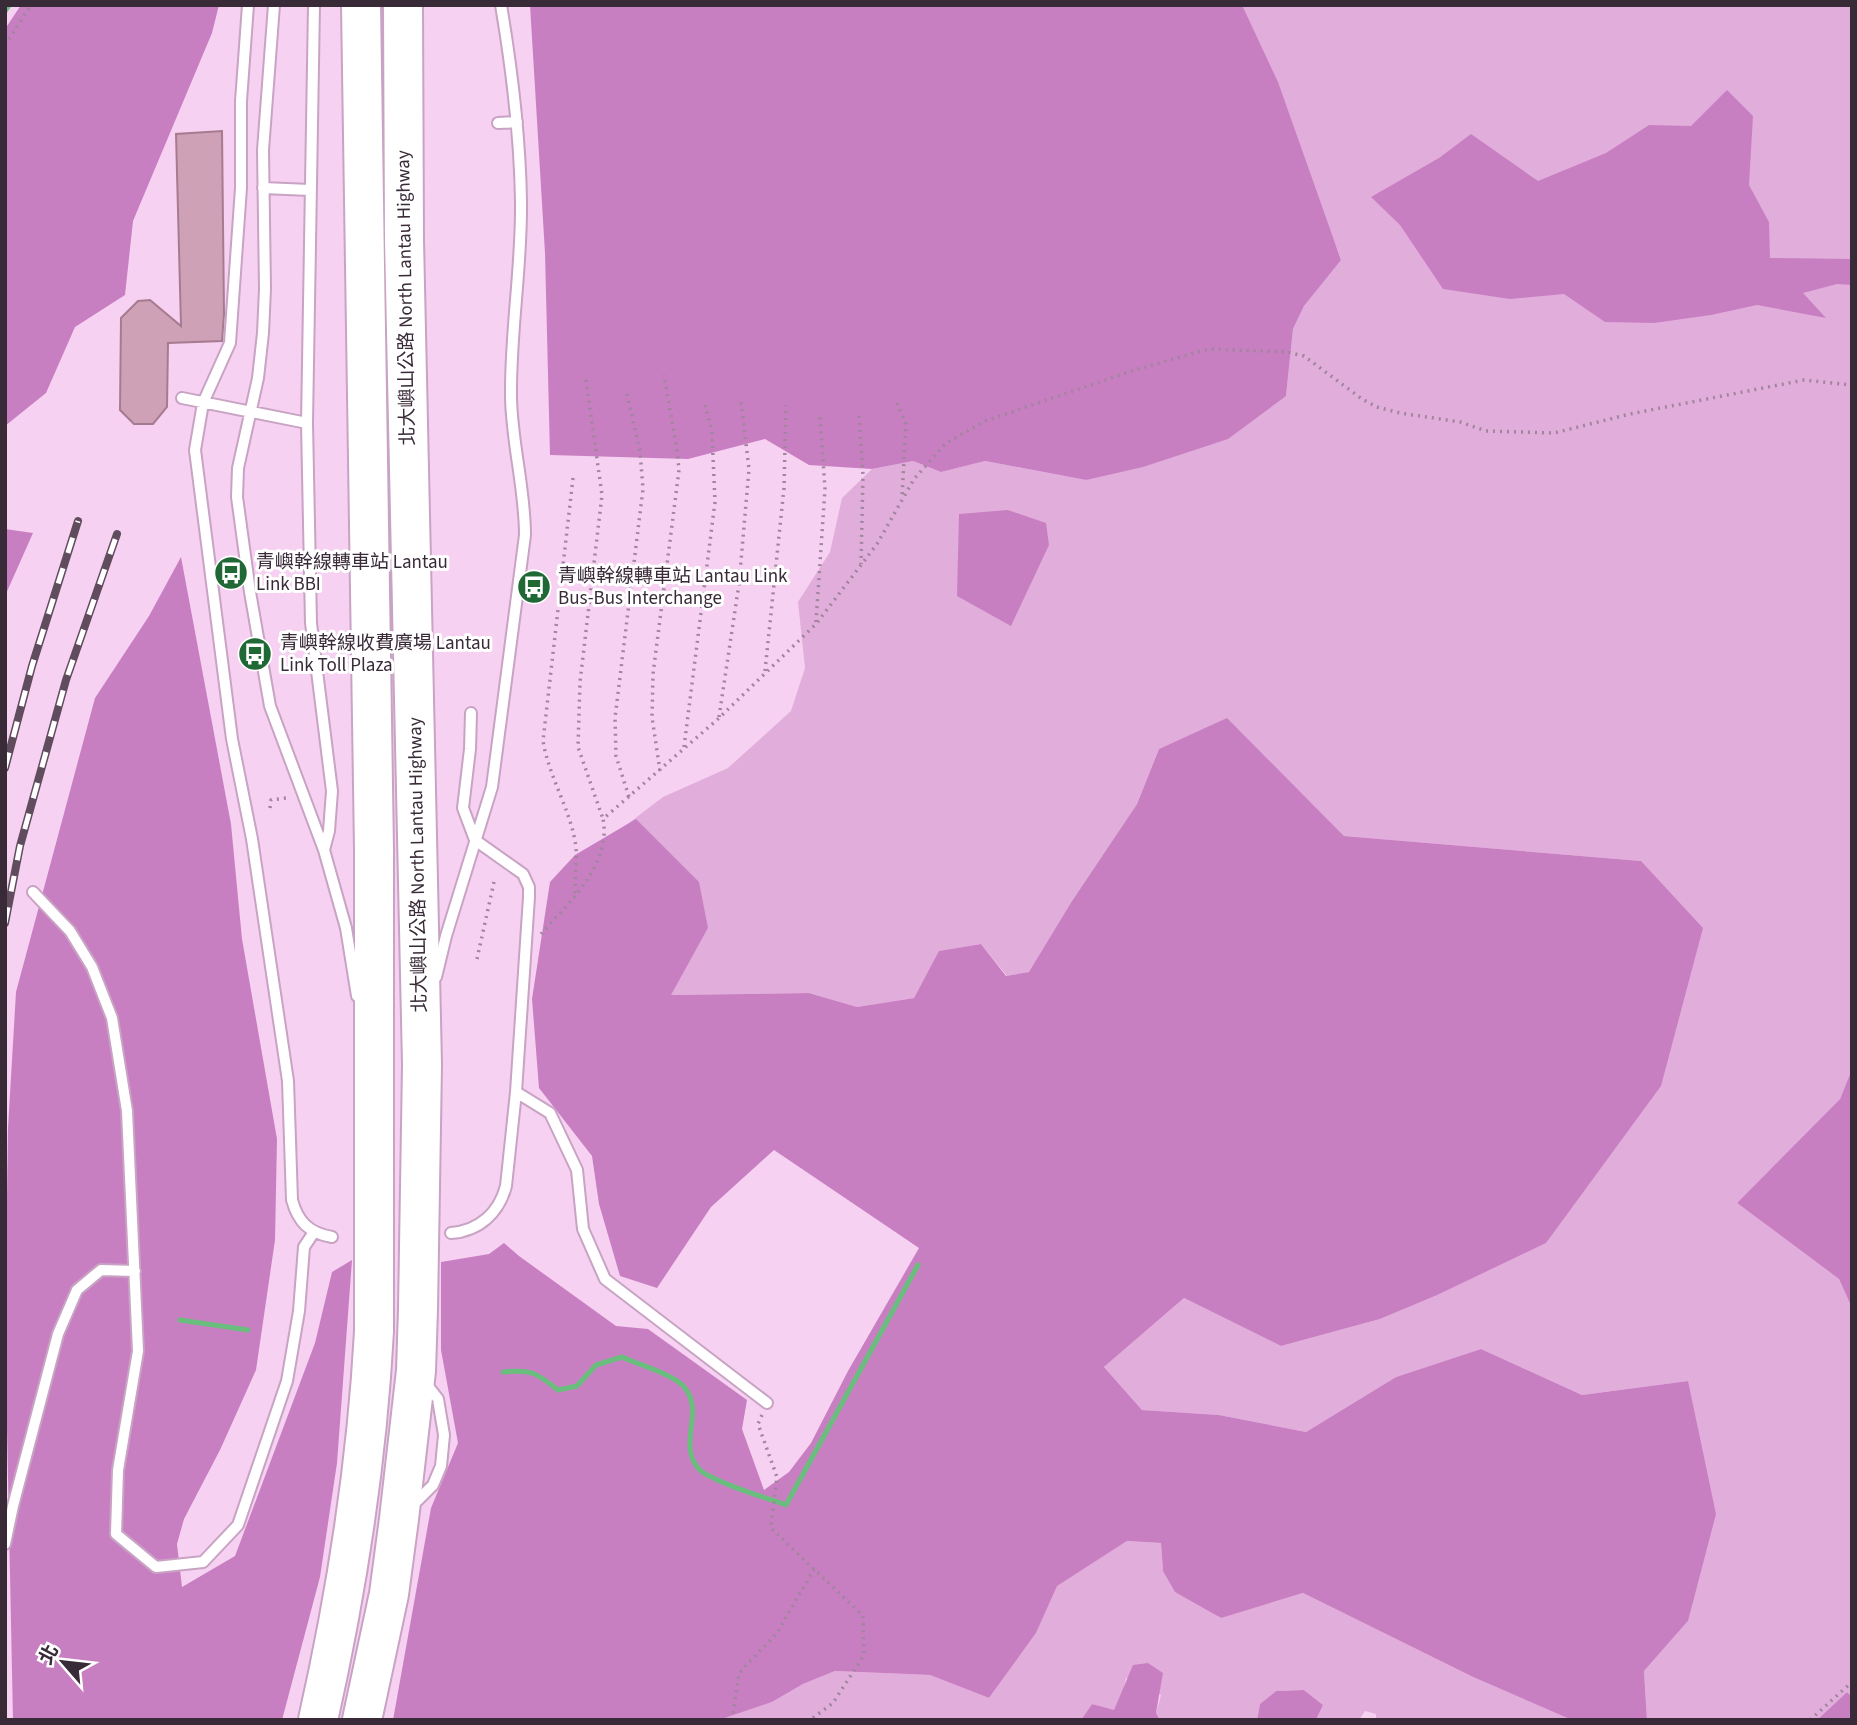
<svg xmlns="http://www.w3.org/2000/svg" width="1857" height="1725" font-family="'Source Sans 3','Noto Sans TC',sans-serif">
<rect width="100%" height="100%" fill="#f7d1f2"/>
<path fill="#e1aedb" d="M1242,5H1852V1069L1840,1099L1737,1203L1839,1279L1852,1308V1697L1847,1692L1817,1720H1647L1644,1671L1688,1621V1381L1582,1395L1481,1349L1396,1377L1306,1432L1219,1415L1142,1410L1104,1367L1184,1298L1281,1346L1380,1319L1435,1296L1641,861L1344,836L1227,719L1159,749L1137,804L1072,901L1030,972L1007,976L981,944L940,951L914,998L857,1007L809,993L670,995L708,928L625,826L663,797L728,768L791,711L805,668L798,602L830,552L842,498L872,469L913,461L941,472L985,461L1086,480L1286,396L1293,329L1304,306L1341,259Z
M1127,1541L1161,1543L1163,1571L1220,1618L1303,1593L1473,1677L1572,1720H1376V1714L1365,1711L1359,1720H1316L1323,1705L1304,1690L1276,1691L1260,1704L1257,1720H1160L1156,1713L1161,1695L1126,1678L1122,1696L1114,1711L1092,1704L1081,1720H719L772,1702L803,1684L835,1671L930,1675L989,1698L1036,1633L1056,1586Z"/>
<path fill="#c87fc2" d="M21,5H219L212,33L133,221L125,295L75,327L46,393L5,426V29Z
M530,5H1242L1278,82L1341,260L1304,306L1293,329L1286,396L1228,439L1143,467L1086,480L985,461L941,472L913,461L872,469L809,465L765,439L688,459L550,455L545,253Z
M1727,90L1753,116L1749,185L1769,222L1770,258L1852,259V285L1837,284L1803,293L1826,318L1757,305L1711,315L1654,323L1605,322L1564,294L1510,299L1443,289L1400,225L1371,197L1439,158L1471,134L1538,181L1606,153L1649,125L1691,126Z
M1008,510L1046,523L1049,545L1011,626L957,596L959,514Z
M5,529L33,533L5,596Z
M181,557L231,824L242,939L277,1139L275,1240L256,1370L220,1450L184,1519L177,1544L182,1587L235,1556L315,1343L332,1272L352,1260L337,1463L320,1577L282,1720H13L5,1332L8,1128L16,992L95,698L149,616Z
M1227,718L1344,836L1641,861L1703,928L1661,1086L1546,1243L1435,1296L1380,1319L1281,1346L1184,1298L1104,1367L1142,1410L1219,1415L1306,1432L1396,1377L1481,1349L1582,1395L1688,1381L1716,1514L1688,1621L1644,1671L1647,1720H1572L1473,1677L1303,1593L1221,1618L1175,1592L1163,1571L1161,1543L1127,1541L1057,1586L1036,1633L989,1698L930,1675L835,1671L803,1684L772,1702L719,1720H393L431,1508L458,1443L441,1350V1262L489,1254L504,1243L519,1256L616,1326L648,1329L747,1400L742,1429L764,1490L789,1472L811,1443L848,1371L919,1248L774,1150L711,1207L657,1288L620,1276L599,1204L592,1156L539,1088L532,999L550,882L575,855L636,819L699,882L708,928L671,995L809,993L857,1007L914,998L939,951L981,944L1006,976L1029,972L1072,901L1137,804L1159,749Z
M1852,1069V1308L1839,1279L1737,1203L1840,1099Z
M1148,1663L1163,1673L1156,1713L1160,1720H1081L1092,1704L1114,1710L1133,1665Z
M1304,1690L1323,1705L1316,1720H1257L1260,1704L1276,1691Z
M1847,1692L1852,1697V1720H1817Z"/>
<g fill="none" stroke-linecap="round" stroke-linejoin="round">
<path stroke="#69be7d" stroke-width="5" d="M5,11L9,5
M180,1320L248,1330
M503,1372C531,1369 537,1373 558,1390L577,1386L596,1365L622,1357C637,1364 676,1375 685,1388C705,1413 676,1446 700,1470C713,1482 767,1498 786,1505L918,1265"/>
</g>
<path fill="#cfa1b6" stroke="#a77b8f" stroke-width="2" d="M222,131L224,314L222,341L168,343L167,407L153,424H134L120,410L121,318L138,301L150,300L181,326L176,134Z"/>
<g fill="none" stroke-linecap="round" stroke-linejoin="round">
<g stroke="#c8a3c3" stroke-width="14">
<path id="service" d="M248,5L241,101V188L230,343L203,403L195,450L232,739L252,839L288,1081L292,1200C298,1222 309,1233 332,1237
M274,5L263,150L265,289L263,333L258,378L238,468L237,497L250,592L270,706L324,850L346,928L357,996
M314,5L307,423L311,623L332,791L329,831L324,850
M498,123L517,122
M263,188L310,190
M182,398L307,423
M33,892L70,931L92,967L112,1018L127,1111L138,1351L118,1470L116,1534L156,1567L203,1562L238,1525L287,1381L299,1311L304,1247L314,1232
M436,977L446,936L492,787L525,535C525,489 512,444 511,398C510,332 522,267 521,201C520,136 512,70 501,5
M516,1092L550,1113L577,1170L583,1229L605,1279L767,1403
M451,1233C479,1231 499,1213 506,1186L516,1092L529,897V887L523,874L475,840L463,808L470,749L471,713
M411,1507L433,1485L441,1466L444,1435L438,1399L424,1381
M5,1544L13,1506L58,1334L77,1290L101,1270L135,1271"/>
</g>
<g stroke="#c8a3c3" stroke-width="42">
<path id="motorway" d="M318,1720C347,1591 367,1463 374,1331V850L361,5
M362,1720L389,1594L399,1519L416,1371L418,1309L422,1065L404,240L403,5"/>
</g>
<path stroke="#a0859d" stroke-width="3.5" stroke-dasharray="2 5" stroke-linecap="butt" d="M1851,5L1852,7
M5,45L31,5
M586,380L602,495L580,682L578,747L603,819
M627,394L640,451L643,489L615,718L616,756L629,797
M897,403L906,424L902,497
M859,416L863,475L861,564
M573,478L543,741C549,778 572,812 576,848C577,863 575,878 575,893
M816,622L825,489L820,416
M765,671L784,488L786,405
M719,717L739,584L749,469L741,401
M684,747L715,502L712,433L705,404
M660,771L652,717L653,674L679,470L677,450L664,375
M270,808L271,800L286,798
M541,934C568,903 612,865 603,819L718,719L816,624L877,544L914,479L946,443L985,421L1135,370L1209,349L1287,352L1304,356L1362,399L1377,407L1400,413L1460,422L1486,431L1554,433L1630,414L1804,380L1852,385
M477,959L494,882
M762,1415L758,1424L777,1477L771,1528L863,1616L864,1655L833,1703L810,1720
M732,1720L739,1673L777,1633L814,1569
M1810,1720L1852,1682"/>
<use href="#service" stroke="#fff" stroke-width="10"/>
<use href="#motorway" stroke="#fff" stroke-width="38"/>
<g stroke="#5f4c5d" stroke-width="8">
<path id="rail" d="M5,768L32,666L78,521
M5,923L20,846L66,680L117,534"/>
</g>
<use href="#rail" stroke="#fff" stroke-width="5" stroke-dasharray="16" stroke-linecap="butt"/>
</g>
<defs>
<g id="bus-disc" transform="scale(1.75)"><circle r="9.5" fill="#206937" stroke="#fff"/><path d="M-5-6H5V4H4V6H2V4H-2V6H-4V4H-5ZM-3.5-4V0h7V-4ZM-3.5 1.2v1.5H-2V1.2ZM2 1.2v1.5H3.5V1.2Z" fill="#fff"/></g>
</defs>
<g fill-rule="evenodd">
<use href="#bus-disc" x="231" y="573"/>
<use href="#bus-disc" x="534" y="587"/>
<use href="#bus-disc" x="255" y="654"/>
</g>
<g text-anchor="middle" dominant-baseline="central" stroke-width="6" stroke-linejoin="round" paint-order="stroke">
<g font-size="19" fill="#382a37" stroke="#fff">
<text transform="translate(406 298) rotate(-91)">北大嶼山公路 North Lantau Highway</text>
<text transform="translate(418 865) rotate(-91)">北大嶼山公路 North Lantau Highway</text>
</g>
<g font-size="19" fill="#382a37" stroke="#fff" text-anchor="start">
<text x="256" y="562">青嶼幹線轉車站 Lantau<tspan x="256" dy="22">Link BBI</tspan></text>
<text x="558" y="576">青嶼幹線轉車站 Lantau Link<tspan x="558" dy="22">Bus-Bus Interchange</tspan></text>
<text x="280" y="643">青嶼幹線收費廣場 Lantau<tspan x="280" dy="22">Link Toll Plaza</tspan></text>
</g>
</g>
<rect width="1857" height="1725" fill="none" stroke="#382a37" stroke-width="14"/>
<g transform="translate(63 1662) rotate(298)" stroke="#ffffff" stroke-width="5" paint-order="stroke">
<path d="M0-5L12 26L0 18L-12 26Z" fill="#382a37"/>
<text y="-10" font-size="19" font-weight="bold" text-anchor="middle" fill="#382a37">北</text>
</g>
</svg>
